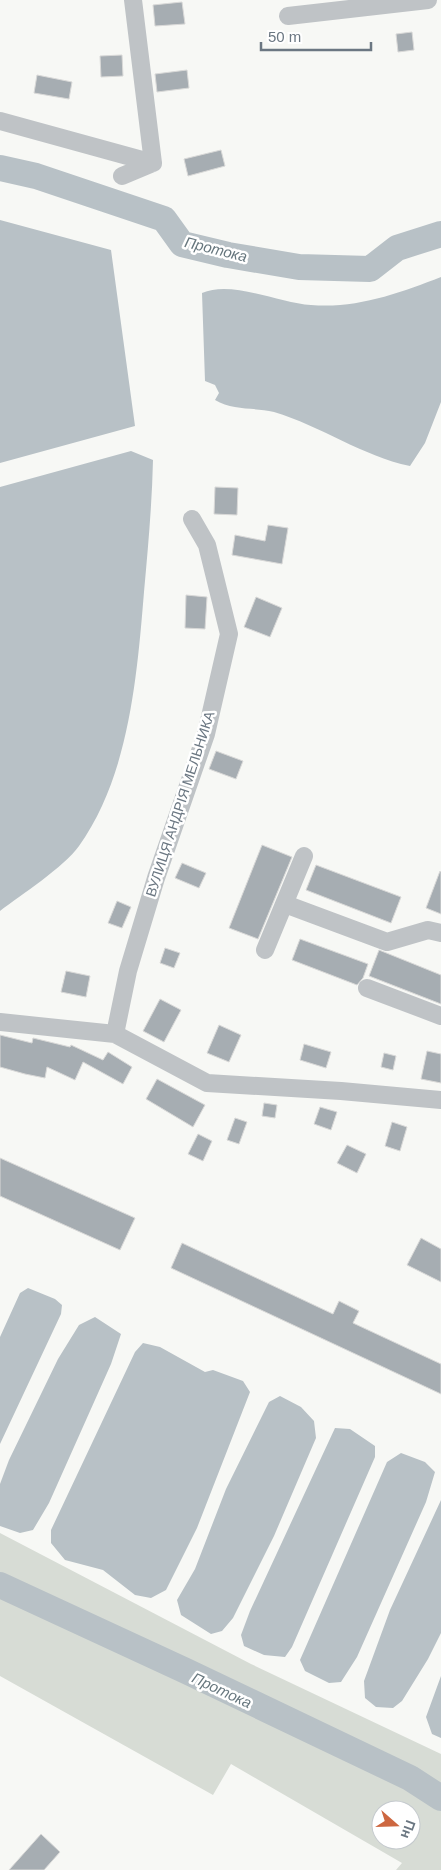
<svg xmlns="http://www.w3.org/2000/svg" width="441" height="1870" font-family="Helvetica,sans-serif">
<rect width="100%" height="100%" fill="#f7f8f5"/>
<path fill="#d7dcd5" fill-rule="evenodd" d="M0,1533L251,1664L441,1754V1870H396L402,1863L231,1764L213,1795L0,1676ZM381,1810H411V1840H381Z"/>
<path fill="#b8c1c6" d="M0,220L111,250L135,426L0,463Z
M441,277V402L425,443L410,466C362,456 321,426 274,412C254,407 233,411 215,400L219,393L215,385L205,381L202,293C232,280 279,303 311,305C356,309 400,293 441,277Z
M131,451L153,460C152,504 148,548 144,592C137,677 129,776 79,846C64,867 21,895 0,911V487Z
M28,1288L55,1299L62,1305L61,1314L0,1444V1337L20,1293Z
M95,1317L121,1334L111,1364L49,1503L33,1530L20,1533L0,1526V1484L9,1460L58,1359L79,1325Z
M143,1343L160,1347L205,1372L213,1370L243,1381L250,1392L197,1528L166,1590L151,1598L135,1595L103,1570L65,1560L51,1543V1530L135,1352Z
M280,1396L301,1407L314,1421L316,1438L274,1536L233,1618L222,1631L211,1634L181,1615L177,1600L195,1569L226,1489L269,1402Z
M335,1428L350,1429L375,1446V1457L292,1647L285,1657L264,1655L244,1646L241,1635L250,1611Z
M401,1453L425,1462L435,1472L426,1502L357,1657L341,1682L329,1683L305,1671L300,1660L387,1462Z
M441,1500V1633L428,1659L402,1701L393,1708L376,1707L365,1698L364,1681L390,1610Z
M441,1676V1738L432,1734L426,1717Z"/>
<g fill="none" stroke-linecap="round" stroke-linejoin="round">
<path stroke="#b8c1c6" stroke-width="26" d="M0,168L36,176L164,219L182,244L228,255L299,267L370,269L397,248L441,234
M0,1585L186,1671L410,1778L441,1798"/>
</g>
<path fill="#a6adb2" stroke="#d9d9d8" d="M182,2L185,24L155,26L153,5Z
M412,32L414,50L398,52L396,34Z
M122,55L123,76L101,77L100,56Z
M187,70L189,88L157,92L155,74Z
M37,75L72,82L69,99L34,93Z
M221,150L225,166L188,176L184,159Z
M215,487L238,488L237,515L214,514Z
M268,525L288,528L282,564L232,555L235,535L265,541Z
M186,595L207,597L205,629L185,628Z
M256,597L282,608L270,637L244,627Z
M216,751L243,761L236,779L209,769Z
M262,845L292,857L258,939L229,928Z
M182,863L206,873L199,888L175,878Z
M316,865L401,897L391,923L306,890Z
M440,871L441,872V914L426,908Z
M117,901L131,907L122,928L108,923Z
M300,939L368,964L363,978L357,985L292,960Z
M165,948L180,953L174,968L160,963Z
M379,950L441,975V1004L369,976Z
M66,971L90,976L86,997L61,992Z
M160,999L181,1010L164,1042L143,1031Z
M219,1025L241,1035L229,1062L207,1053Z
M0,1035L32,1043L33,1038L70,1047L71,1045L103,1060L108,1052L132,1067L123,1084L83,1062L75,1080L47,1067L45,1078L25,1074L0,1067Z
M304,1044L331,1052L326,1068L300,1060Z
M427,1051L441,1054V1083L421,1079Z
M384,1053L396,1056L393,1070L381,1067Z
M157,1079L205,1105L193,1127L146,1099Z
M264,1103L277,1105L275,1118L262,1116Z
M320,1107L337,1112L331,1130L314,1124Z
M235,1118L247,1122L239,1144L227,1140Z
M392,1122L407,1127L400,1151L385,1146Z
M198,1134L212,1141L203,1161L188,1154Z
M347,1145L366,1154L357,1173L337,1163Z
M0,1158L135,1218L120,1250L0,1196Z
M421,1238L441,1249V1282L407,1265Z
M182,1243L333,1314L339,1301L359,1311L353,1323L441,1364V1394L171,1268Z
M41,1834L60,1852L44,1870H9Z"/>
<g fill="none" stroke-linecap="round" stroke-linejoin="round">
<path stroke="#bfc3c6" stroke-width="18" d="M288,16L428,0
M0,121L153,163
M122,176L153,163L133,0
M285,904L387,942L428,930L441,933
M265,950L304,856
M367,988L441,1016
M0,1022L115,1034L207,1083L341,1091L441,1100
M115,1034L128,971L156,878L206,734L229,634L207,545L192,519"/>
</g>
<g text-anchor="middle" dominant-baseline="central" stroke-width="5" stroke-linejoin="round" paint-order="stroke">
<g font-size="14" fill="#6b7782" stroke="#fff">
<text transform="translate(180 804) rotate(-72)">ВУЛИЦЯ АНДРІЯ МЕЛЬНИКА</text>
</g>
<g font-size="15" font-style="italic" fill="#67777e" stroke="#fff">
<text transform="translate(216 249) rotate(14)">Протока</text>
<text transform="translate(222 1690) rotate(25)">Протока</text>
</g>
</g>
<g transform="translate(396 1825) rotate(110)"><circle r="24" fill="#ffffff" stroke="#c4c9cd"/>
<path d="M0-4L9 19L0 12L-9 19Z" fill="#cd6740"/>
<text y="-8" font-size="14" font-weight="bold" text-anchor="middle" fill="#6b7782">Пн</text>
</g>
<path d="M261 42v8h110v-8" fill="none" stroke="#6b7782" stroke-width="2.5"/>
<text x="268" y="42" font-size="15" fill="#6b7782" stroke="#ffffff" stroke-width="4" paint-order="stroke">50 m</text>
</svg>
